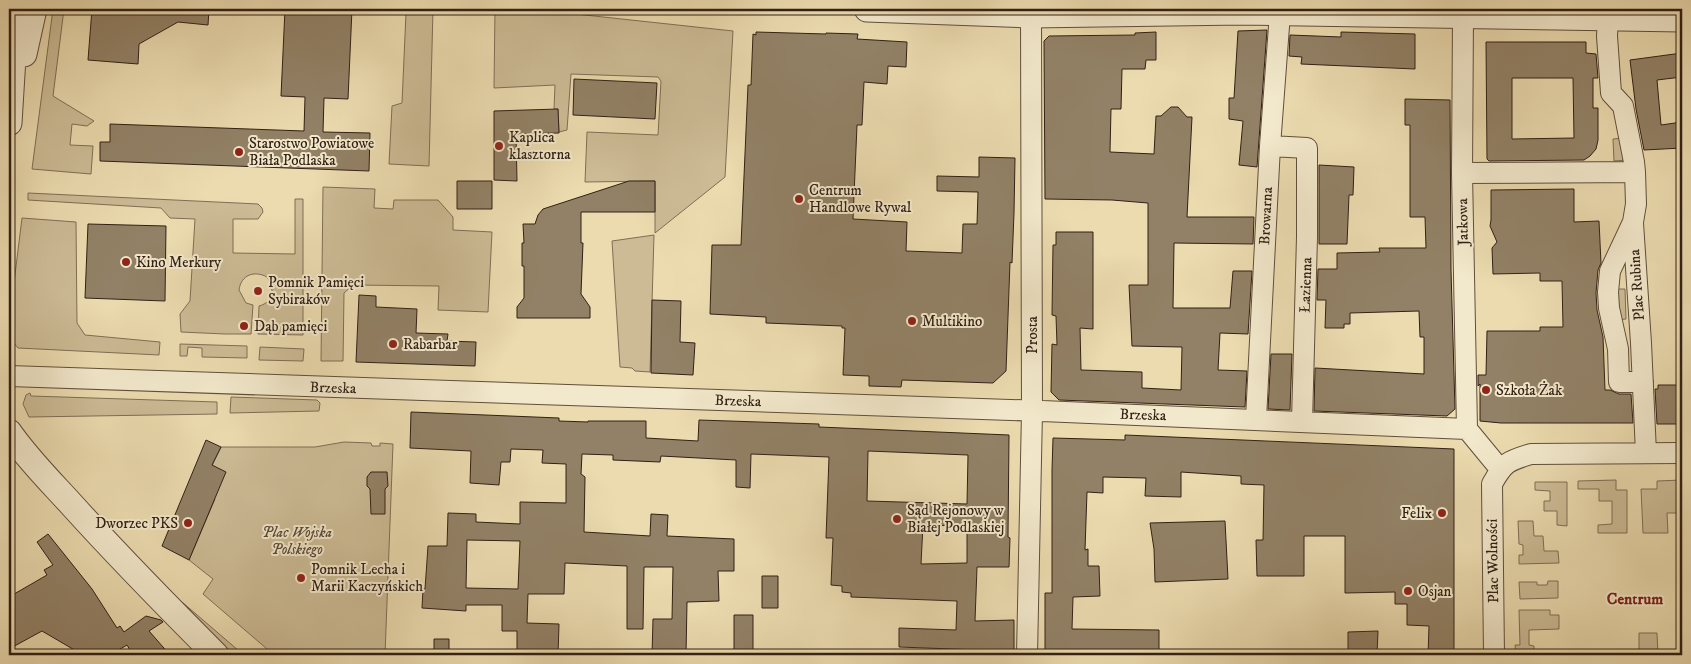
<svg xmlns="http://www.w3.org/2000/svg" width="1691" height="664" font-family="'IM FELL DW Pica',serif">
<rect width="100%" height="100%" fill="#ebdbaf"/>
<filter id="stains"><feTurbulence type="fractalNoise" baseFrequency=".004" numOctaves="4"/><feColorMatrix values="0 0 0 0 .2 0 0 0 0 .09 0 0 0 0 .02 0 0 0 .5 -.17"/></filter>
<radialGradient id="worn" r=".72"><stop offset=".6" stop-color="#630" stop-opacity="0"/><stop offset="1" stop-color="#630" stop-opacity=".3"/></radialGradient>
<path fill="#ccbb95" stroke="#7f6e56" d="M53,9H64L53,96L94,121L87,126L72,124L70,145L93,146L91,174L32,169Z
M393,9H433L429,166L389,164L392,106L402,103L406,13L393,12Z
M495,9H529L733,31L725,177L655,233V181L585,182L587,132L658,135L661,81L658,77L571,74L567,130L559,132L558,109H554L555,85L494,88Z
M1624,138L1627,160L1614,161L1613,139Z
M323,187L375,189L374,208L393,209L394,200H438L453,217V230L492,232L488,312L438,310L439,286L353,285L344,293L343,361H321Z
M28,193L258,204L262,208L263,212L258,219H233V253L295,254V199H303V335L258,334L259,306C274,302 275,289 267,277C254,270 241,275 239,290L246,303L253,305L251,334H225L181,332L180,314L190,301L195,219L170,218L161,208L28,200Z
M22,218L76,222L77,323L85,335L160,342L159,355L18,348L9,337V323Z
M654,235L650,372L635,371L632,368L620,367L612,241Z
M1614,289H1625L1626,319L1617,320Z
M180,344L247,346V358L202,357V348L188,347L187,356H180Z
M260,347L304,349L303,361L259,360Z
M30,393L31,396L217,402V414L29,417L23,404L26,395Z
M231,397L317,400L320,403L319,411L230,413Z
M344,442L371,443L372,446H380V443L393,444L385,655H274L203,594L213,579L189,560L215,499L213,498L207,476L221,447H315Z
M1616,480V490H1627V533H1598V525L1612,524V501H1599V489H1578V481Z
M1682,480V513H1667L1668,533H1643L1641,489H1657V481Z
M1535,482H1567V526L1557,525V511H1544V501H1550V491L1535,490Z
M1518,521H1533L1534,536H1543L1544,551H1558L1559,563L1519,564V555H1523V545L1519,544Z
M1548,581H1558V598L1520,599L1519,582H1537V585H1547Z
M182,602L239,651L237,655H233Z
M1519,610H1550V615H1559V629L1529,630V645L1534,646V655H1516L1515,645H1520Z
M1639,633H1657L1658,655H1644V651H1639Z"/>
<path fill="#928166" stroke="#322016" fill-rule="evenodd" d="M92,9H209L208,25L178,22L139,44L138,64L88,60Z
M285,9H352L348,99L324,98L323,132L370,133L369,171L100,161V142H110V124L304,131L305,97L281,96Z
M1267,30L1257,167L1239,165L1243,121L1229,119V98H1234L1238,31Z
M756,32L826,34V33L858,34L857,39L907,42L906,67L888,66L887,84L864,82L862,125H857L853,219L907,222L906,251L962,253L963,224H977L978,192L937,191V176L979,177V157L1015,158L1014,213L1012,263L1010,262L1006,371L993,383L902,380L901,387L869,386V376L843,375L845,328H842V326L766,323V317L710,314L712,245H741L748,85H751L753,34L756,35Z
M1156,32V60H1146L1145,69H1122L1121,109H1111L1110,152L1154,154L1156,116H1161L1171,107H1178L1187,117H1192L1187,217H1254L1253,244L1174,243L1173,308H1230L1233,271H1252L1248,334L1220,333L1218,370L1247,371L1245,407L1059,400L1051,392L1052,344L1057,345L1056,316L1052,315L1053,245H1056V232H1093V329L1080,328L1081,370L1142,372V388L1181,390L1182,347L1132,346L1129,285H1148V203L1112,200L1045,199L1044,41L1049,36L1135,35V33Z
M1341,32L1415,34V69L1301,64L1302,57L1289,56L1290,35L1341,37Z
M1486,42H1586V53L1596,54L1598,78H1593V108H1598V140L1596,149L1590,156L1584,160L1489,161L1487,159ZM1512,78H1573L1574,138L1512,139Z
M1682,53V77L1657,80L1661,125L1682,122V148L1644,150L1636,109L1630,60Z
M574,79L657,83L655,119L573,115Z
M1405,99L1450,100L1451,270L1455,409L1447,416L1314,411L1315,368L1424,374V337H1420L1419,311L1350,313V324H1344V328H1325L1326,300H1317L1318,269H1337V253L1380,252L1379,248H1426L1425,217H1410V125H1405Z
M558,109L559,133L516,134L517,181L494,180V111Z
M1319,165L1354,167L1353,195H1349L1347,244H1319Z
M457,181H492V209H457Z
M629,181H655V212H581V243H583L581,294L590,307V318H517V307L524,298V266H522V243H524L523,224H535L538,215L543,209Z
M1574,189V222L1599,221L1601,263L1598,270L1596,293L1597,310L1603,337L1605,390H1610L1619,394H1631L1633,423H1501L1480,421V384L1478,386V375H1486L1487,331H1540V327H1563L1562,281H1540V273L1493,274L1492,248L1497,242L1490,226L1491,220V190Z
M88,224L166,226L165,301L85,298Z
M359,295L376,296V307L417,309L416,333L448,334L447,341L476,342L475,366L356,362Z
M652,300L681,301L680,342L695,343L693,375L651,373Z
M1271,354H1292L1290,410L1268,409Z
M1658,385H1682V424H1657L1655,389H1658Z
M411,412L559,418V421L588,422V421H646V438L698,441L699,420L819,424V427L1009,435L1008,537L1010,538L1009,567H977L975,621L1014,620V655H979V650L899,647V628L956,630L957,601L851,597V593L842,592V586L831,585L833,538H826L829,457L751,454L750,488L736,487V460L661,456L660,462L613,460V455L582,454L581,474L585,477L584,532L650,536L651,514L668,515L667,536L734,539V571H718L719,601L687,602L686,655H652L653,619H672L673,567H644L643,629H627V566L565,563L564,594H528L527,623L559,624L558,655H517V631H502V605H466V611L422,608L423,589H425L428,546H447L448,513L476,514V522L520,524V502L566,503V464L542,463L543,450L511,449L510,462H501L499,485L470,483L471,451L410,448ZM868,451L968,455L967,504L867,501ZM923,525L967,526V563L921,564ZM467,540L520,541L518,589L466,588Z
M1125,435L1454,449V655H1428L1429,626L1407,625V604H1395V592L1345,593V536H1304V576H1257L1256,540H1263L1264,485L1241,484V476L1181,472V497L1145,496L1146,478L1103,477V493L1087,492L1085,550L1088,549V566H1099L1100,596L1073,597L1072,629L1159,630V655H1088V651L1045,650V593H1052V470L1053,438L1125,440Z
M206,440L221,447L212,465L226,472L189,560L162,546Z
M371,472H387L388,486L385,489V514H371L370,489L367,486V477Z
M1225,521L1228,579L1155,582L1154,549L1150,523Z
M48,534L92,589L117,628L120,626L124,632L146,616L161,620L163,622L149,631L170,655H133L127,645L110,655H83L42,631L9,649V597L47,575L44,570L53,565L37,542Z
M762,576H778V608H762Z
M734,615H753V653H734Z
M1378,631L1377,655H1348V632Z
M434,639H449V655H434Z"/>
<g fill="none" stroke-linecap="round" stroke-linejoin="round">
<g stroke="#604f3c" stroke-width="22">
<path id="minor" d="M1463,15L1462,173L1467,429
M1608,17L1607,36L1611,93L1623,106L1634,162L1635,172L1636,204L1633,222L1610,271L1608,292L1609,308L1618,349L1619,382H1643
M1270,146L1307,148V237L1302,421
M1462,173L1635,172
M1633,223L1641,343L1646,453
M9,376L1042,411L1467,429
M1256,419L1270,146L1280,13
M1467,429L1500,469
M1027,655L1032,411L1031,15
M1494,655L1492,484C1504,462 1508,461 1531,454L1682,453"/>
</g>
<g stroke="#604f3c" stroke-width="27">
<path id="tertiary" d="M867,9L1031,15L1242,12L1682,19
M24,54L34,9
M9,123L16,9
M9,432C27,458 50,481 71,504C118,556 167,606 216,655"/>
</g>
<use href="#minor" stroke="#f2e8cb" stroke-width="20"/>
<use href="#tertiary" stroke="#f2e8cb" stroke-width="25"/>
</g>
<g fill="#8f2418" stroke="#f2e8cb" stroke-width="2">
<circle cx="499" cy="146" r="5"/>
<circle cx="239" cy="152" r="5"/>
<circle cx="799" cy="199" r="5"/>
<circle cx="126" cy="262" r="5"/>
<circle cx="258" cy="291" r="5"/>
<circle cx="912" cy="321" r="5"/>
<circle cx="244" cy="326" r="5"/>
<circle cx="393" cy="344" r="5"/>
<circle cx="1486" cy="390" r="5"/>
<circle cx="1442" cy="513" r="5"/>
<circle cx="897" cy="519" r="5"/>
<circle cx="188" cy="523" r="5"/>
<circle cx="301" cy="578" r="5"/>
<circle cx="1408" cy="591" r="5"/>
</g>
<g text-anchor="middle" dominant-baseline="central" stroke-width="4" stroke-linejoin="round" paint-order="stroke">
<g font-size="15" fill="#322016" stroke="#f2e8cb" text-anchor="start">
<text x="509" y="137">Kaplica<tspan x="509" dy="17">klasztorna</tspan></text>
<text x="249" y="143">Starostwo Powiatowe<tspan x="249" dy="17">Biała Podlaska</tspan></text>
<text x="809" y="190">Centrum<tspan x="809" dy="17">Handlowe Rywal</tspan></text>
<text x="136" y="262">Kino Merkury</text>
<text x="268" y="282">Pomnik Pamięci<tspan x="268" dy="17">Sybiraków</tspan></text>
<text x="922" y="321">Multikino</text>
<text x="254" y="326">Dąb pamięci</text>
<text x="403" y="344">Rabarbar</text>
<text x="1496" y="390">Szkoła Żak</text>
<text x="907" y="510">Sąd Rejonowy w<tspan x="907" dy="17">Białej Podlaskiej</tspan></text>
<text x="1432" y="513" text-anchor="end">Felix</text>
<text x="178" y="523" text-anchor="end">Dworzec PKS</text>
<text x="311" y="569">Pomnik Lecha i<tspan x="311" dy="17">Marii Kaczyńskich</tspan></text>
<text x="1418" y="591">Osjan</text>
</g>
<g font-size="15" fill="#322016" stroke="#f2e8cb">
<text transform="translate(1266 216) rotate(-87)">Browarna</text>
<text transform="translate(1463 222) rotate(-91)">Jatkowa</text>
<text transform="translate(1306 285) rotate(-88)">Łazienna</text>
<text transform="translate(1637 285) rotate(-94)">Plac Rubina</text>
<text transform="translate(1032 335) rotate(-90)">Prosta</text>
<text transform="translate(333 388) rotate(2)">Brzeska</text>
<text transform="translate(738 401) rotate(2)">Brzeska</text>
<text transform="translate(1143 415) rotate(2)">Brzeska</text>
<text transform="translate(1493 561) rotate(-91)">Plac Wolności</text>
</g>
<g font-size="15" font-style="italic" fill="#584736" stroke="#f2e8cb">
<text x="297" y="532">Plac Wojska<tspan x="297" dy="17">Polskiego</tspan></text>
</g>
<g font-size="16" font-weight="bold" fill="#7a1f14" stroke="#f2e8cb">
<text x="1635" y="599">Centrum</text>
</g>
</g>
<rect width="1691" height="664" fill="none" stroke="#ebdbaf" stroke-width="30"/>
<rect x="10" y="10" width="1671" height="644" fill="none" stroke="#322016" stroke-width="2.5"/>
<rect x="15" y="15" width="1661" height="634" fill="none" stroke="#322016"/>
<rect width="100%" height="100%" filter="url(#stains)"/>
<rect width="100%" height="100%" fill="url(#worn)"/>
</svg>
